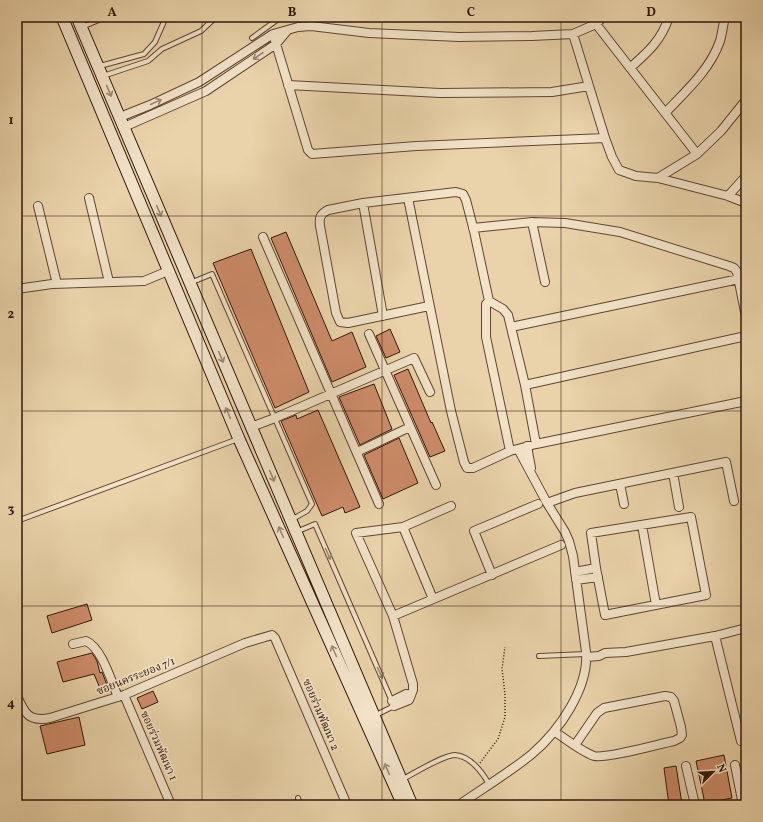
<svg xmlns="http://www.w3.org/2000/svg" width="763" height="822" font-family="Vollkorn,'Noto Serif Thai',serif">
<rect width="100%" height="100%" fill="#ead3aa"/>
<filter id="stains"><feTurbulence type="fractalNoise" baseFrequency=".005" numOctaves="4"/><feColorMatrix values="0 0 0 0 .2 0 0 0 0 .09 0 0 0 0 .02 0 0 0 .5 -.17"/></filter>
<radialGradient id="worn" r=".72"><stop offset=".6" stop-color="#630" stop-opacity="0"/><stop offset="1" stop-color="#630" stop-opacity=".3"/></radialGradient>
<path fill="#ce8c6a" stroke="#311709" d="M286,232L332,341L352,332L366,367L332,382L271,238Z
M251,249L309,392L275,408L213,263Z
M390,329L400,352L386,358L376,336Z
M408,369L431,423L432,422L445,451L430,457L394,375Z
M374,384L392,429L360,445L339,397Z
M318,410L360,507L345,513L343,507L322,516L281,421L296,415L297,419Z
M399,438L418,483L383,499L364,455Z
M87,604L92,620L52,633L47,616Z
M92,653L97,661L100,673L102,672L109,690L102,693L94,674L63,682L57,662Z
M153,691L158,702L142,709L137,698Z
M79,717L85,745L47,754L40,726Z
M724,755L732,798L716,801L717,805H704L703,800L704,799L696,761Z
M676,766L682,804L669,805L664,768Z"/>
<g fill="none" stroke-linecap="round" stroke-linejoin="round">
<g stroke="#5f4631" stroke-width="6">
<path id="lane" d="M82,27L106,17
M252,38L281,17
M100,66L144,54L155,42L166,17
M103,76L148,61L162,49L201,31L216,17
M190,283L212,274L312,504L307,511L291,520
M17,521L238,439
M296,532L315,524L394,706L376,715
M539,656L586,654
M401,780C413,774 443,755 455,755C470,756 482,772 489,784
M298,798L300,805"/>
</g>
<g stroke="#5f4631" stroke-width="10">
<path id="street" d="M596,24L697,154
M273,34L308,150L312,154L416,146L605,138
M573,34L605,138L612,157L619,170L636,176L658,178L728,196L746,203
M630,68C648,52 661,41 669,17
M288,85L440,93L552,92L589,86
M665,113C685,92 710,70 720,41C722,34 723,25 725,17
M120,117L150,105L199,82L273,34L298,27L311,26L369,33L459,37L532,36L573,34L596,24L603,17
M124,127L206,91L276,44L287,31
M658,178L697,154L721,131L746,100
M728,196L746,176
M89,198L109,282
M408,198L451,411L464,462L467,468H473L510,451L536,444L746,401
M363,203L383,316
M38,206L57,284
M532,222L545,282
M473,228L532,222L565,223L620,232L729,266L734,268L737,272L746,317
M263,237L379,504
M17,289L52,284L144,281L168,271
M489,301L503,309L508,315L525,385L536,444
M429,306L348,323L340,322L336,313L320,226C319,218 320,214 328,210L363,203L456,192L463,194L466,200L474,231L489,301L486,304V337L510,451
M511,327L739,279
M369,334L436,485
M525,385L746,336
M251,427L275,418L414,358L430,392
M527,446L531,468
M357,452L410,427
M673,473L679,507
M620,484L624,504
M547,503L575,493L726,462L734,501
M691,517L706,595L605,615L596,568L591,533Z
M642,525L656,605
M575,572L596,568
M492,575L474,531L538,504
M576,580L598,577
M433,599L403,527L451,506
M393,616L561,545
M715,636L741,741L746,739
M73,644L86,641C102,648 111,681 118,697
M587,657L599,656L605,653L626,652L715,636L746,628
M124,695L171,805
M17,696C25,714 29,722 50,718L124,695L245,643L272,635L275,638L347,805
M392,701L406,694L411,695
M394,706L409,700L413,690V684L393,616L356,533L403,527
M554,731C564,738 582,752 594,756C605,759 659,744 674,741L680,738L682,735L681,727L674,701L671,697L665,696L604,708L597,713L575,745
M735,765L743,805
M686,766L695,805
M459,805C482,789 510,772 532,754C559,731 589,688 586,652L573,556L569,541L565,532L547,503L518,449"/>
</g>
<g stroke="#311709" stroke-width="13">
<path id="secondary" d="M62,17L239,439L403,805
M77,17L412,805"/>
</g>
<path stroke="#311709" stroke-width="1.5" stroke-dasharray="1 2" stroke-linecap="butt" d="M480,763L498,739L505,717V694L502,669L505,647"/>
<use href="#lane" stroke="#f1e2c8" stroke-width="4"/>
<use href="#street" stroke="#f1e2c8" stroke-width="8"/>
<use href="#secondary" stroke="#f1e2c8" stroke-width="11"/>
</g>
<defs><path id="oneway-shaft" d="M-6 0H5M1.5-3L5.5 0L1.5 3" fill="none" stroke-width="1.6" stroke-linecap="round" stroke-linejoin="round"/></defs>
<g stroke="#9b8772">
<use href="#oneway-shaft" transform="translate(258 56) rotate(146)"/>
<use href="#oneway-shaft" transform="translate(109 91) rotate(67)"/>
<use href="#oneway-shaft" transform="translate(156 102) rotate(-25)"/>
<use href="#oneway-shaft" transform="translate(159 211) rotate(67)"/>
<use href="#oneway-shaft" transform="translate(221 357) rotate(67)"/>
<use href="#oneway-shaft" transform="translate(228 413) rotate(-113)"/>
<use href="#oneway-shaft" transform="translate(272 476) rotate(67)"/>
<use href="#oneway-shaft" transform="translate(281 532) rotate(-114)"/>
<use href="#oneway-shaft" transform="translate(328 554) rotate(66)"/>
<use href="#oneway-shaft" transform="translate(334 651) rotate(-114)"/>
<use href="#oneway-shaft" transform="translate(380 673) rotate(66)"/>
<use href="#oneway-shaft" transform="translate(387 769) rotate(-114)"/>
</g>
<path fill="none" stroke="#311709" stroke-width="1" stroke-opacity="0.55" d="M202,17V805M382,17V805M561,17V805M17,216H746M17,411H746M17,606H746"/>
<g text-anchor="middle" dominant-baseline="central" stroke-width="3.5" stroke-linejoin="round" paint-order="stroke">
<g font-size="11" fill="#311709" stroke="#f1e2c8">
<text transform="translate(136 677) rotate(-22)">ซอยนครระยอง 7/1</text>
<text transform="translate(320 715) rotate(67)">ซอยร่วมพัฒนา 2</text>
<text transform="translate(158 746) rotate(66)">ซอยร่วมพัฒนา 1</text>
</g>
</g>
<rect width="763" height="822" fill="none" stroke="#ead3aa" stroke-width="44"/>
<g transform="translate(713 772) rotate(66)" stroke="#f1e2c8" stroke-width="3" paint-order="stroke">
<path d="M0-3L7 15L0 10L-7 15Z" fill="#311709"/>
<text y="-6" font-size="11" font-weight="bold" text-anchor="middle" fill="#311709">N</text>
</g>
<rect x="22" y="22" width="719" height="778" fill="none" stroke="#311709" stroke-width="1.5"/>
<g font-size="13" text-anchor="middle" font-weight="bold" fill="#311709">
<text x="112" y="16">A</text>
<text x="292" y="16">B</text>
<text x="471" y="16">C</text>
<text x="651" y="16">D</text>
<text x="11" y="124">1</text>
<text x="11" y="318">2</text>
<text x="11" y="513">3</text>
<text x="11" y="707">4</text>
</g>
<rect width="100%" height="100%" filter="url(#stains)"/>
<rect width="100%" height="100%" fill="url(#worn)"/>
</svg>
